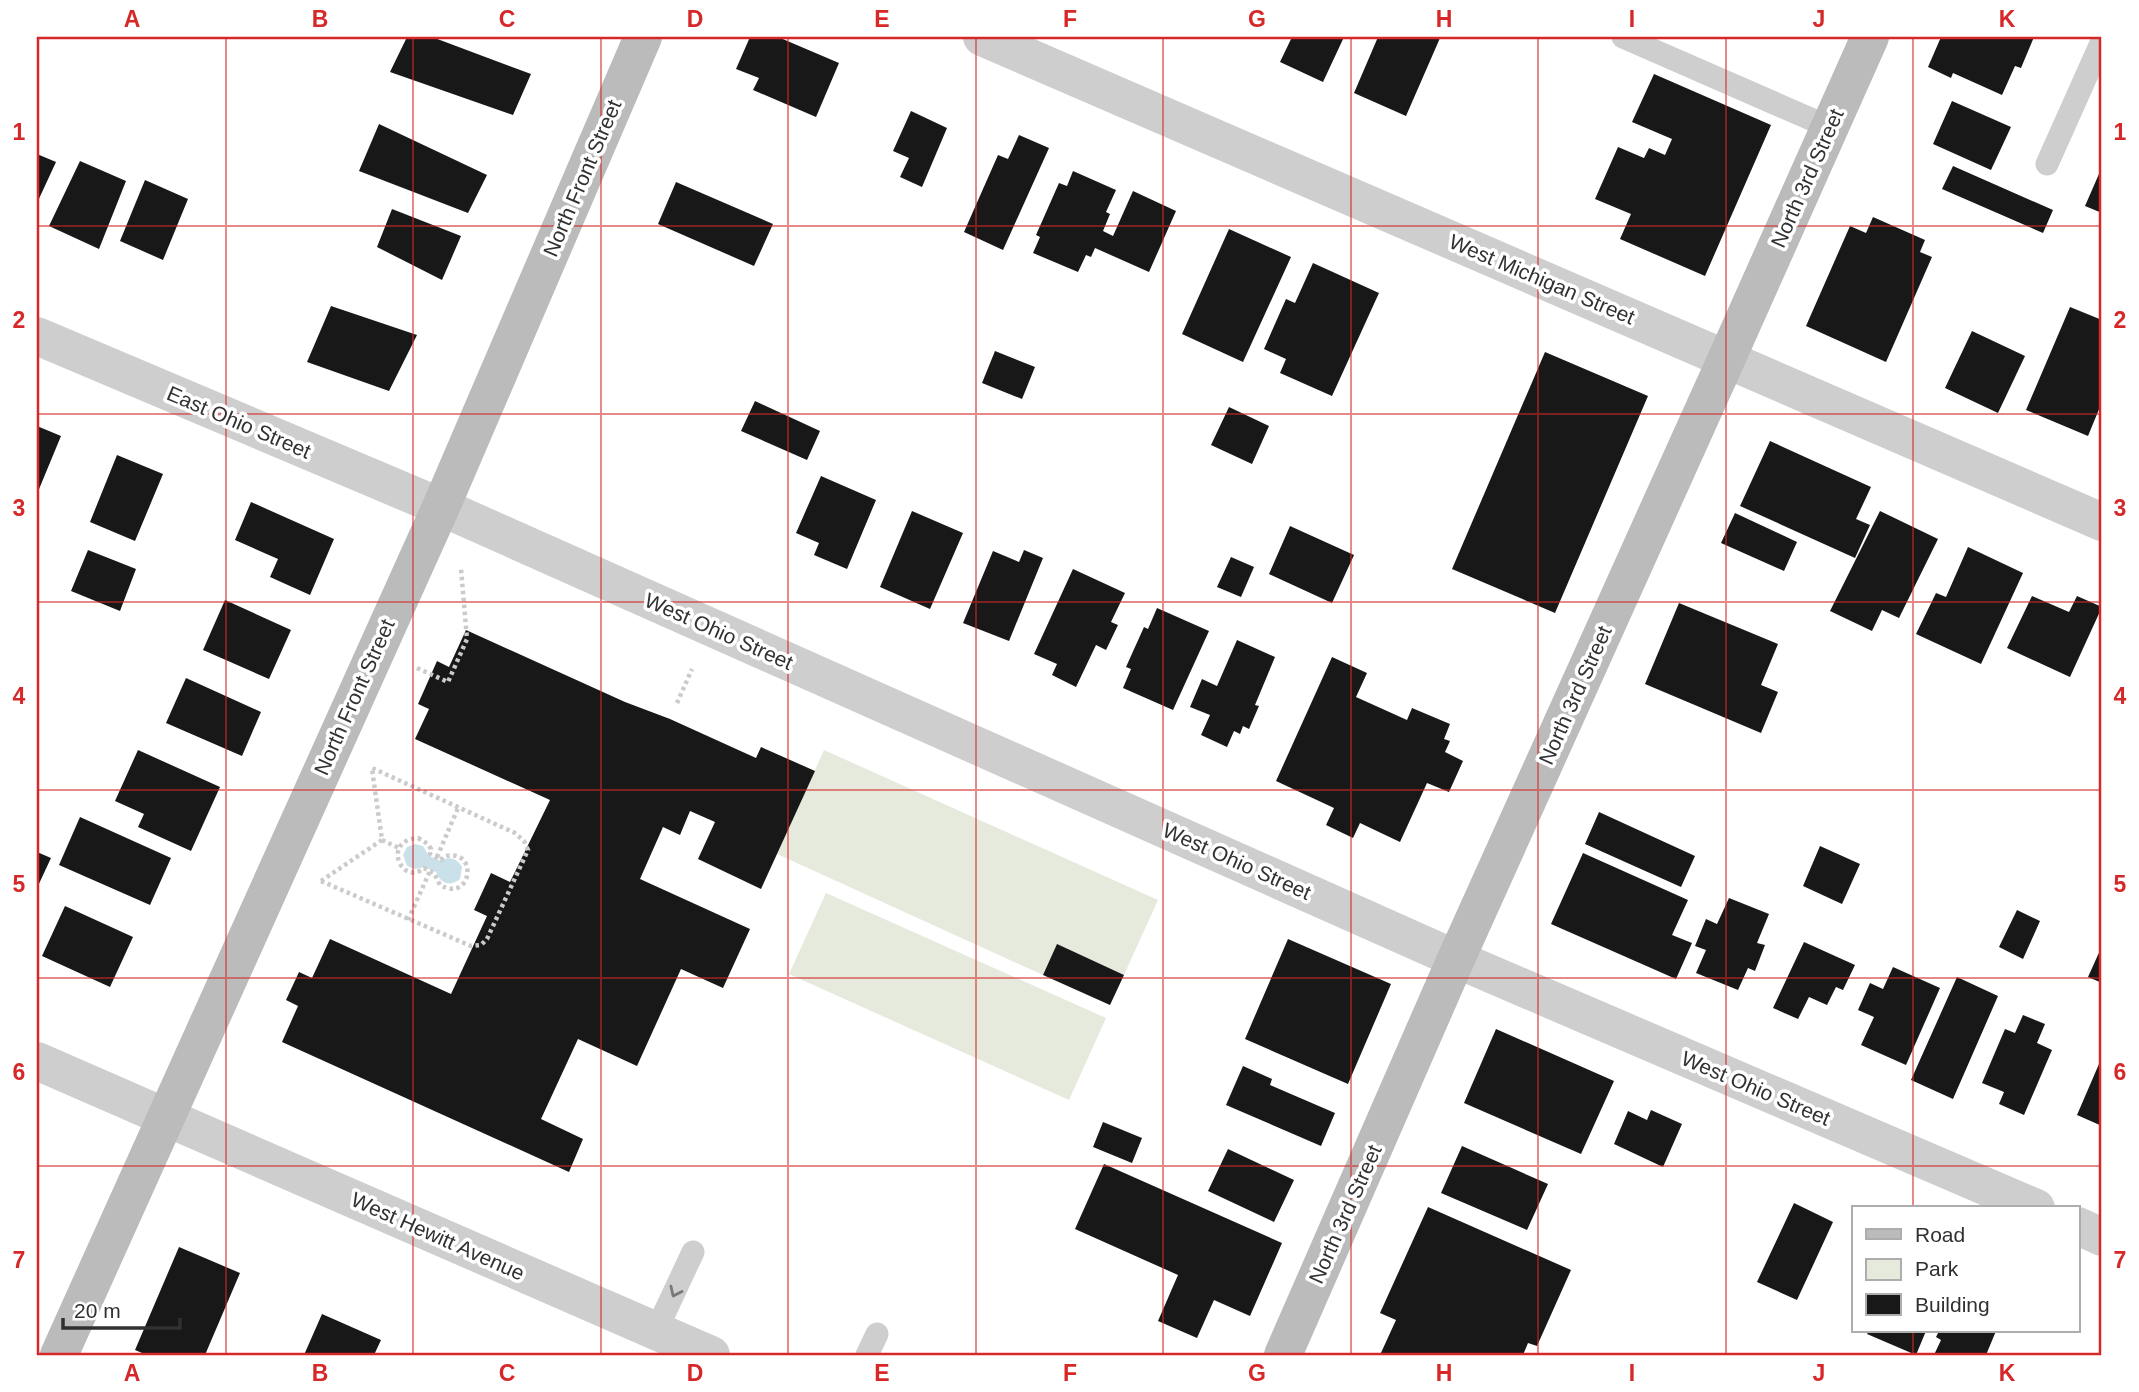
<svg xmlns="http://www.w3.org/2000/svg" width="2139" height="1392" font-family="Arial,sans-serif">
<rect width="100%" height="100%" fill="#fff"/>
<path fill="#e6eadd" d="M824,750L1158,900L1124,975L1057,945L1043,975L777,854Z
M826,893L1106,1018L1069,1100L789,974Z"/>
<path fill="#cbe1ea" d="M415,844L423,846L429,856L441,861C449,856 457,858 462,867L460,879C450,887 441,884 436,872L424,867L415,869L407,866L403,855L407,847Z"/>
<path fill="#181818" d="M407,37H432L531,74L513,115L390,72Z
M750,37H778L839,63L816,117L753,90L759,78L736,69Z
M1292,37H1344L1323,82L1280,62Z
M1378,37L1440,38L1406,116L1354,93Z
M1941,37H2034L2021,68L2015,66L2002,95L1953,73L1951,78L1928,67Z
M1654,74L1771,125L1705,276L1620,239L1631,214L1595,199L1618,147L1644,158L1649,148L1665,155L1672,139L1632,122Z
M1952,101L2011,127L1991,170L1933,144Z
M911,111L947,128L922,187L900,177L909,158L893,151Z
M379,124L487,175L468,213L359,171Z
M1019,135L1049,148L1003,250L964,232L998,155L1008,159Z
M37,154L56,162L37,203Z
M80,161L126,181L99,249L49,226Z
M1953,166L2053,210L2043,233L1942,189Z
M2102,167V213L2085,206Z
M1073,171L1116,190L1106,212L1110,214L1103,231L1113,236L1133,191L1176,211L1149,272L1095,248L1091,257L1086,255L1078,272L1033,253L1040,237L1036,235L1059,183L1067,186Z
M145,180L188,199L163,260L120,241Z
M676,182L773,224L754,266L658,224Z
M392,209L461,236L442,280L377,247Z
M1873,217L1925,240L1920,252L1932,257L1886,362L1806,326L1850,226L1866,233Z
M1229,229L1291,257L1243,362L1182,334Z
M1313,263L1379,293L1332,396L1280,373L1286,359L1264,349L1286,299L1295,303Z
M331,306L417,335L389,391L307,362Z
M2070,307L2102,320V402L2088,436L2026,410Z
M1972,331L2025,356L1998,413L1945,388Z
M995,351L1035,367L1022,399L982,383Z
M1545,352L1648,396L1555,613L1452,569Z
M755,401L820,431L807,460L741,431Z
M1229,407L1269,426L1252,464L1211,445Z
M37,426L61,436L37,494Z
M1770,441L1871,487L1856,519L1870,525L1855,558L1740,506Z
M117,455L163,474L135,541L90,522Z
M821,476L876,500L847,569L814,555L819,543L796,533Z
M251,502L334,539L310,595L270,577L278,559L235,540Z
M912,511L963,533L930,609L880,587Z
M1880,511L1938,539L1899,618L1882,610L1872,631L1830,611Z
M1735,513L1797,542L1784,571L1721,543Z
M1290,526L1354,555L1332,603L1269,574Z
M1968,547L2023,573L1981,664L1916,634L1936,593L1946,597Z
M88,550L136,569L120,611L71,591Z
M1024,550L1043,558L1009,641L963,623L993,551L1019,562Z
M1231,557L1254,567L1241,597L1217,587Z
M1073,569L1125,593L1111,622L1118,625L1106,650L1096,645L1076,687L1052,675L1057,664L1034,654Z
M2032,596L2069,612L2077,596L2102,607L2070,677L2007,648Z
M225,600L291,630L269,679L203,650Z
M1679,603L1778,644L1761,685L1778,692L1761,733L1645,684Z
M1157,608L1209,631L1173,710L1123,688L1131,669L1126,667L1144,627L1148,629Z
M466,630L625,702L670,719L756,758L761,747L815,771L761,889L698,859L715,822L690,811L680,835L663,827L640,879L750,929L723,988L681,969L637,1066L578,1039L541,1119L583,1139L569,1172L282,1042L298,1006L286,1000L299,972L312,978L330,939L451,994L487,916L474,910L491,873L510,882L550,800L415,739L429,709L418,704L437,661L449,667Z
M1237,640L1275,657L1255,705L1259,706L1249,729L1243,726L1240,734L1234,731L1227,747L1201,735L1210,715L1190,707L1202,679L1217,686Z
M1332,657L1367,673L1356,697L1407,720L1412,708L1450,724L1444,739L1450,741L1445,752L1463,761L1449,792L1427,783L1400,842L1360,823L1353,838L1326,825L1334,808L1276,781Z
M186,678L261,712L242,756L166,723Z
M138,750L220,787L191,851L138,827L144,814L115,801Z
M1599,812L1695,856L1681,887L1585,844Z
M80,817L171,858L150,905L59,865Z
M1820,846L1860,864L1842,904L1803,886Z
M37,852L51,858L37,888Z
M1583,853L1688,900L1672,935L1692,943L1676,979L1551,924Z
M1729,898L1769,914L1757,943L1765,945L1755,971L1748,968L1738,990L1696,973L1706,950L1695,946L1706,919L1717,924Z
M65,906L133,937L110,987L42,956Z
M2017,910L2040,921L2023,959L1999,947Z
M1288,939L1391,984L1348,1084L1245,1039Z
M1804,942L1855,965L1843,990L1836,987L1827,1005L1809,997L1798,1019L1773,1008Z
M1057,944L1124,975L1110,1005L1043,975Z
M2102,946V983L2088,977Z
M1893,967L1940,988L1906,1065L1861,1045L1874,1017L1858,1010L1870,983L1883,989Z
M1957,977L1998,996L1953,1099L1911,1080Z
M2023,1015L2045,1024L2037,1043L2052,1050L2024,1115L1999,1104L2004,1092L1982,1083L2005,1029L2015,1033Z
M1496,1029L1614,1081L1581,1154L1464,1103Z
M2102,1057V1126L2077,1115Z
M1243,1066L1272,1079L1270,1085L1335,1113L1321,1146L1226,1105Z
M1651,1110L1682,1124L1663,1167L1614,1144L1628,1111L1647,1120Z
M1103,1122L1142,1138L1132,1163L1093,1147Z
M1462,1146L1548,1184L1527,1230L1441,1193Z
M1228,1149L1294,1180L1274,1222L1208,1191Z
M1104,1164L1282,1243L1250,1316L1214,1300L1197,1338L1158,1321L1178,1275L1075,1229Z
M1794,1203L1833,1222L1797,1300L1757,1282Z
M1428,1207L1571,1270L1537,1346L1528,1343L1523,1355H1380L1396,1320L1380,1313Z
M179,1247L240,1273L205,1355H147L135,1350Z
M322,1314L381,1340L374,1355H304Z
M1869,1331H1926L1916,1355L1867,1334Z
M1939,1331H1996L1986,1355H1934L1941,1340L1936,1337Z"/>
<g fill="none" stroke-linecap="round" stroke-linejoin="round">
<path stroke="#cbcbcb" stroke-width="4.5" stroke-dasharray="3.5 3.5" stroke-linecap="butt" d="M417,668L448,682L467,639L461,569
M677,703L692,669
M418,838L428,844L431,849L430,854L441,860L443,857C479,845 473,904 440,885L434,873L424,868C402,887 381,840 418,838Z
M382,840L399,848
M437,857L458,808
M321,881L471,946L481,945L487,939L528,850L524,841L515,833L372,768
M321,881L382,840L372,769
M408,920L430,871"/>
<path stroke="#cecece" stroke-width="23" d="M1623,37L1829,127
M2047,164L2102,41
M656,1331L693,1252
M867,1355L877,1334"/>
<path stroke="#cecece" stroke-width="38" d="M982,37L2102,522
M37,336L441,507L1456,959L2036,1208
M37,1061L711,1355
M2078,1226L2102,1237"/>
<path stroke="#bbb" stroke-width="38" d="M59,1355L441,507L643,37
M1283,1355L1456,959L1726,360L1870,37"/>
</g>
<defs><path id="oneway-chevron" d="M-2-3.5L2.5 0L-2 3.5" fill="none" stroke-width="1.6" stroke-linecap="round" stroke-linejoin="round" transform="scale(1.75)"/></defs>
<use stroke="#787878" href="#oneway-chevron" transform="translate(675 1292) rotate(115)"/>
<path fill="none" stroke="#d62828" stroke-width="2" stroke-opacity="0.55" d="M226,37V1355M413,37V1355M601,37V1355M788,37V1355M976,37V1355M1163,37V1355M1351,37V1355M1538,37V1355M1726,37V1355M1913,37V1208M37,226H2102M37,414H2102M37,602H2102M37,790H2102M37,978H2102M37,1166H2102M1913,1331V1355"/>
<g text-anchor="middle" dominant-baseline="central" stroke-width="7" stroke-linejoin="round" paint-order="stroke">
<g font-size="21" fill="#313131" stroke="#fff">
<text transform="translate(582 178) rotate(-67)">North Front Street</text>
<text transform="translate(1807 178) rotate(-66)">North 3rd Street</text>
<text transform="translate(1542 279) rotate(23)">West Michigan Street</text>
<text transform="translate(239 422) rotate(23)">East Ohio Street</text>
<text transform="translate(719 631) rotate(24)">West Ohio Street</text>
<text transform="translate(1575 695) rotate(-66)">North 3rd Street</text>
<text transform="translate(354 697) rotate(-66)">North Front Street</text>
<text transform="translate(1237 861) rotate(24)">West Ohio Street</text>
<text transform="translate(1756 1088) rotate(23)">West Ohio Street</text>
<text transform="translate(1345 1214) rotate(-66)">North 3rd Street</text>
<text transform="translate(438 1236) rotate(24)">West Hewitt Avenue</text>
</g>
</g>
<rect width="2139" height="1392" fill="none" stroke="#ffffff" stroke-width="77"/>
<rect x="1852" y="1206" width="228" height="126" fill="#ffffff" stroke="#adadad" stroke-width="2"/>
<rect x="1866" y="1229" width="35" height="10" fill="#bbbbbb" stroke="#adadad" stroke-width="2"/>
<text x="1915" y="1242" font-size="21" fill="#313131">Road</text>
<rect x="1866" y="1259" width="35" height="21" fill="#e6eadd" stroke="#adadad" stroke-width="2"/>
<text x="1915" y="1276" font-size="21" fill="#313131">Park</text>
<rect x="1866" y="1294" width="35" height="21" fill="#181818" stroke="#adadad" stroke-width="2"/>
<text x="1915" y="1312" font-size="21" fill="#313131">Building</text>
<path d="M63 1318v10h117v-10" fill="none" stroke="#313131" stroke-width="3.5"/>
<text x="74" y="1318" font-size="21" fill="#313131" stroke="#ffffff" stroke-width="5" paint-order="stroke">20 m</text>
<rect x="38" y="38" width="2062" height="1316" fill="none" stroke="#d62828" stroke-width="2.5"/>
<g font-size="23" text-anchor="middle" font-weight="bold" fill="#d62828">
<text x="132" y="27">A</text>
<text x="320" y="27">B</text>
<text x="507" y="27">C</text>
<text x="695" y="27">D</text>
<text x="882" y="27">E</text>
<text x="1070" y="27">F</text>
<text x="1257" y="27">G</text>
<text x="1444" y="27">H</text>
<text x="1632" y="27">I</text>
<text x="1819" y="27">J</text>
<text x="2007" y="27">K</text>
<text x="19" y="140">1</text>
<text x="2120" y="140">1</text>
<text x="19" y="328">2</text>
<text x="2120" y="328">2</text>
<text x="19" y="516">3</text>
<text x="2120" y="516">3</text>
<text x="19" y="704">4</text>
<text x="2120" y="704">4</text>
<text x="19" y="892">5</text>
<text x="2120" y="892">5</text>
<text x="19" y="1080">6</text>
<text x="2120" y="1080">6</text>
<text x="19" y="1268">7</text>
<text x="2120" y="1268">7</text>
<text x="132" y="1381">A</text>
<text x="320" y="1381">B</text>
<text x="507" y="1381">C</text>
<text x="695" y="1381">D</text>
<text x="882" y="1381">E</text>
<text x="1070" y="1381">F</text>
<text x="1257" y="1381">G</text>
<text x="1444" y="1381">H</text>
<text x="1632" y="1381">I</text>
<text x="1819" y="1381">J</text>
<text x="2007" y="1381">K</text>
</g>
</svg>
